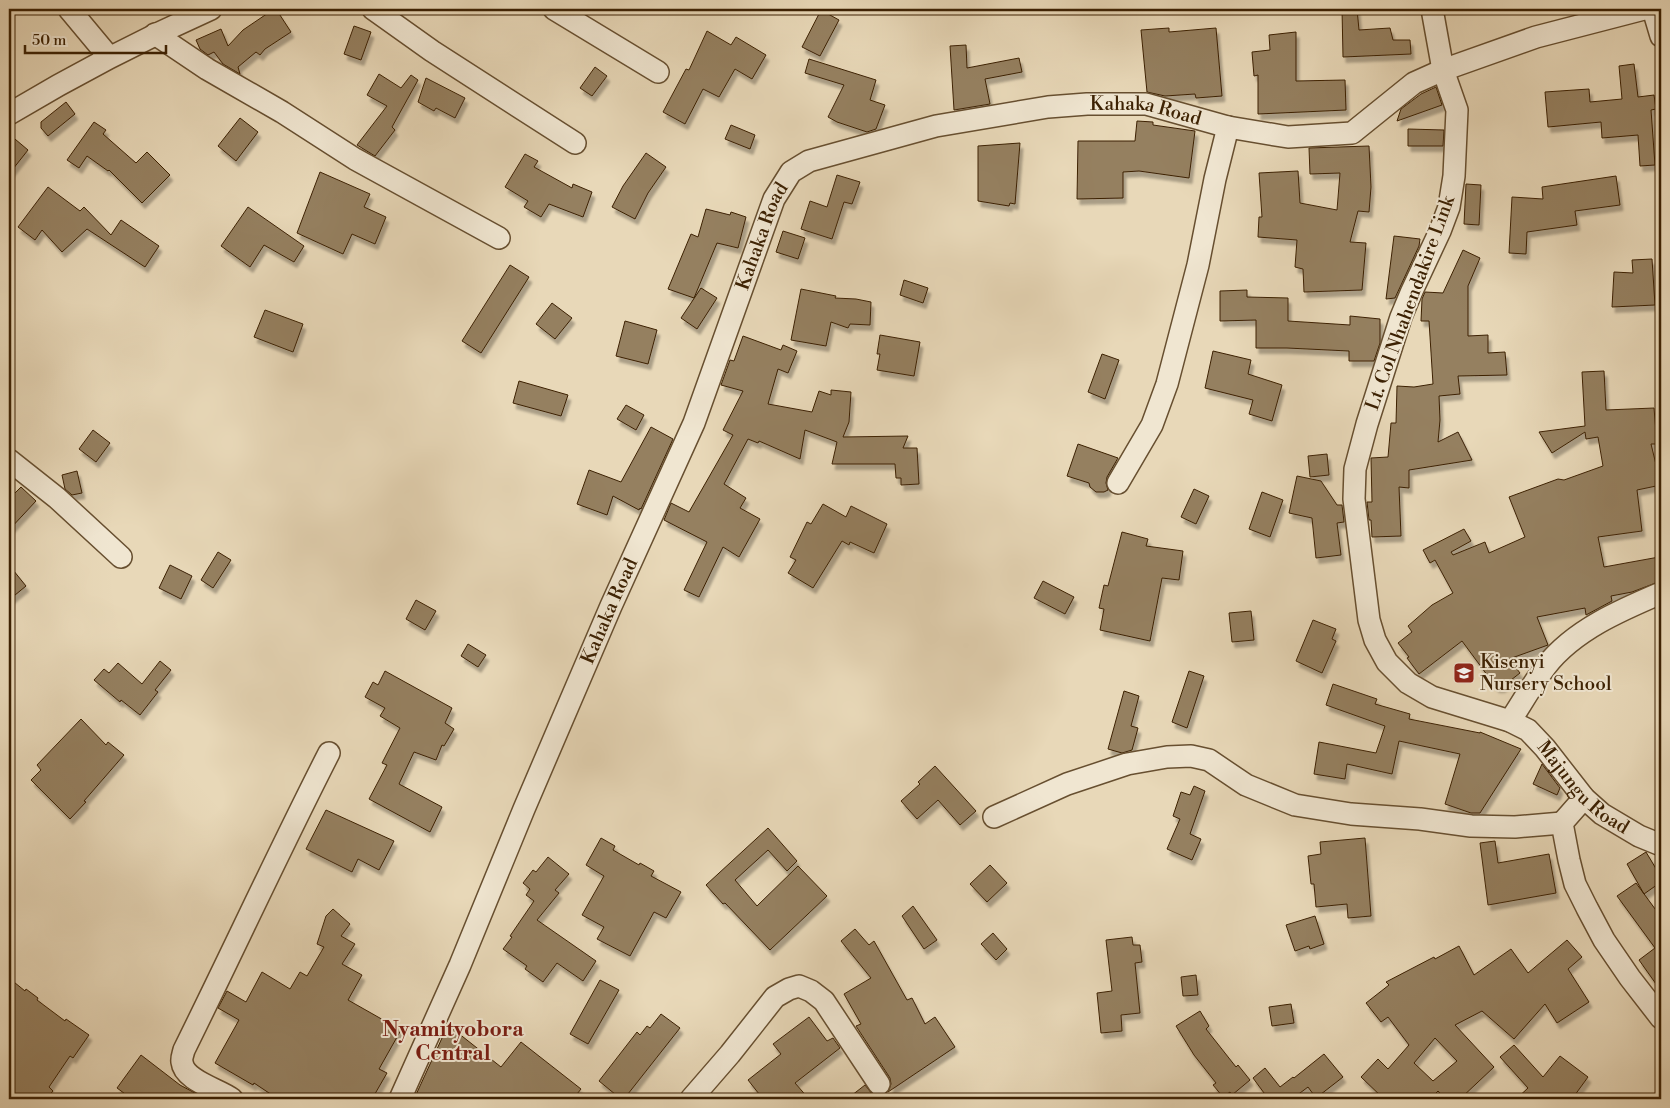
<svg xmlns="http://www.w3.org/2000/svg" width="1670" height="1108" font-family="'Libre Bodoni',serif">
<defs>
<filter id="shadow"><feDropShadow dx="3" dy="5.5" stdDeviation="1" flood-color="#0004"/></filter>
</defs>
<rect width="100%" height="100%" fill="#e8d8b8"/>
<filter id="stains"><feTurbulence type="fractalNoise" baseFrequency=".004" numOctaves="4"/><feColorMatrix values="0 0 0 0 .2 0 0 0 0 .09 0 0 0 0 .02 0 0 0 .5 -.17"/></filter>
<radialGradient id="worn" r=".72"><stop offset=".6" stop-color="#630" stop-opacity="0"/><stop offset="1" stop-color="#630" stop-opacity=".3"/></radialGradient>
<path fill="#958061" stroke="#3c2103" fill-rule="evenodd" filter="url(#shadow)" d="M274,9H276L291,32L265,49L260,55L256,52L238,67L240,74L223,64L214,52L208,55L200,49L196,40L221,29L228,46L243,30Z
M1342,9H1357L1359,30L1390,28L1393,40H1410L1411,54L1343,57Z
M821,10L839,20L820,56L802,47Z
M354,26L371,32L361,60L344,54Z
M1169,28V32L1216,28L1222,96L1196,98L1195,94L1165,96L1147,92L1141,30Z
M707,31L731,45L736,37L766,55L752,79L735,69L719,97L703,89L685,124L663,112L686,69L689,70Z
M1296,32V81L1345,80L1346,110L1258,114V75L1254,76L1252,52L1270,50L1269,35Z
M966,45L967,68L1019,58L1022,72L985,79L990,104L954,110L950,46Z
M809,59L876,80L870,100L885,105L876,129L867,132L837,122L828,117L844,85L805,73Z
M1634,64L1638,97L1654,95L1656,109L1651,110L1655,165L1640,166L1638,135L1602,138L1601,122L1548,127L1545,92L1589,89L1590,102L1622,99L1619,66Z
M595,67L607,76L592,96L580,88Z
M379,74L401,88L411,75L418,80L392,127L395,130L375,156L357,145L387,106L367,95Z
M426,78L465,98L455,118L436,108L434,111L418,102Z
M1436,87L1442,105L1397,121L1401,109L1421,94Z
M66,102L75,114L48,136L41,128V122Z
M240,118L258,132L236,161L218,146Z
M1137,121L1153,122V125L1195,131L1189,178L1139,171L1123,172V198L1077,199L1078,141H1135Z
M94,122L106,130L103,134L136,163L147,152L170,175L142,203L109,170L108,171L87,156L79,168L67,160Z
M731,125L755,135L750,149L725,139Z
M1408,129L1444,130L1443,146H1408Z
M9,134L28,150L9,174Z
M1020,143L1015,204L1010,203L1009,206L978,201V146Z
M1369,146L1371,187L1369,212L1358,211L1350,242L1366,243L1362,290L1304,292L1303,269L1295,267L1297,240L1258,237L1259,217H1262L1259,173L1298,171L1300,203L1337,210L1340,173L1310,174L1309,148Z
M646,153L666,167L648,193L635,219L612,207L623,186Z
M525,154L538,161L534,167L572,188L573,184L592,192L583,217L549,204L541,217L524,207L528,201L505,187Z
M320,172L370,194L364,207L386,217L375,244L352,234L343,254L297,233Z
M837,175L860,182L852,204L844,202L832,239L801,229L810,201L827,207Z
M1616,176L1620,205L1575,211L1577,225L1527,232L1526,254L1509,253L1512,197L1543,199L1542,187Z
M1466,184L1481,185L1479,225L1464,224Z
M48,187L80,211L84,207L111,235L121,220L159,246L145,267L87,229L62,252L42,230L35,240L18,227Z
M248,207L304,246L294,262L264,245L250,267L221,246Z
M706,209L730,215L731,212L746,217L738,248L717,243L694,298L668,289L691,234L698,237Z
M783,231L805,238L798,259L776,252Z
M1394,236L1420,239L1419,246L1395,298L1386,299Z
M1463,250L1480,258L1468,286V336L1488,335V353L1505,352L1507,375L1458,376L1460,394L1439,396L1440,420L1438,442L1458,432L1472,460L1409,470V488L1399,487L1401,536L1372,537L1371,520H1369L1367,502H1372L1371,458L1388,457L1391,423H1396L1397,386L1414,387L1433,384L1429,321H1421L1422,299L1425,292L1443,293Z
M1652,259L1655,305L1612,307L1614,272L1633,273L1632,260Z
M510,265L529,277L481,353L462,341Z
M904,280L928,288L923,303L900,295Z
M701,288L717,298L697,329L681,318Z
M801,289L836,296L835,298L856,299L871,302L870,325L850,324L848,328L831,322L826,346L791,340Z
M1247,290V297L1288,298V321L1350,325V316L1380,319V343L1374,361H1349V351L1287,348H1256V320L1220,321V291Z
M552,303L572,318L555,339L536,324Z
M265,310L303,324L293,352L254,337Z
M625,321L657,330L648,364L616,356Z
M880,335L920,342L914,376L877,370L880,354H877Z
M743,336L781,350L783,345L797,351L788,373L778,369L768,404L812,412L819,391L831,395V390L851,392L849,422L843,437L908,436L903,448H917L919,484L901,485V478H896L895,464H832L837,442L805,430L800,459L759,441L758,443L748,439L724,484L746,498L740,508L760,519L739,557L723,547L699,597L684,590L707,542L664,520L671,503L689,512L733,435L723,430L743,391L721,385L730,360L734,361Z
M1213,351L1251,360L1248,374L1282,385L1272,421L1249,414L1253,400L1205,388Z
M1102,354L1119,360L1105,399L1088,392Z
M1604,371L1606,410L1654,408L1657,444H1651L1661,485L1637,490L1642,531L1598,537L1604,567L1659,557L1661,581L1632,592L1611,596L1612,601L1586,615L1585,608L1537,617L1548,645L1509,659L1520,673L1502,687H1496L1462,641L1419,674L1407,658L1409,657L1398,643L1412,632L1408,626L1432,605L1453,593L1435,560L1430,563L1423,550L1464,529L1471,541L1451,552L1453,555L1485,542L1489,553L1525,537L1509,497L1558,479L1564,480L1603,466L1598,437L1586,439L1585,432L1552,453L1539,432L1585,426L1582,372Z
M519,381L568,395L561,416L513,403Z
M626,405L644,415L636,430L617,419Z
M651,427L673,439L641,509L640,508L639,510L613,496L607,515L577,504L589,470L621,482Z
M93,430L110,443L96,462L79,449Z
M1078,444L1118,458L1107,477L1106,483L1108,490L1104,492H1096L1090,487L1089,483L1067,476Z
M1327,454L1329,475L1310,477L1308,456Z
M77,471L82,493L72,495L65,489L62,475Z
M1297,476L1321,481L1337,505H1342L1344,522L1337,523L1341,555L1316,558L1312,518L1289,513Z
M21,487L36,501L9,530V499Z
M1194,489L1209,496L1196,524L1181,517Z
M1262,492L1283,500L1270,537L1249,529Z
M823,504L846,517L851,506L887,524L874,553L850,542L849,545L842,541L813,588L788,573L796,560L790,557L807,522L811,524Z
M1122,532L1148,539L1146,546L1183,551L1179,580L1162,578L1150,641L1100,630L1104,609L1099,608L1104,585L1108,586Z
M218,552L231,560L213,588L201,580Z
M9,565L26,586L9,600Z
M170,565L192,576L181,599L159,588Z
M1043,581L1074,597L1065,614L1034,598Z
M416,600L436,611L425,630L406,619Z
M1251,611L1254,640L1232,642L1229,613Z
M1313,620L1336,629L1332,639L1336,641L1322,673L1296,661Z
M468,644L486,655L478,667L461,656Z
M160,661L171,670L155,690L158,692L140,715L121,700L120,702L94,680L104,669L109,673L118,663L142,684Z
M385,671L452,708L445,723L454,729L444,746L442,745L436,760L414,752L399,784L442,807L430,832L369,799L387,765L382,763L400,728L380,716L385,708L365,697L373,682L378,685Z
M1189,671L1204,676L1187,728L1172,722Z
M1333,684L1377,699L1375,704L1410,714L1409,719L1480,733V732L1521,749L1480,813H1471L1445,804L1460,754L1399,741L1392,774L1347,764L1345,779L1314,774L1319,742L1376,753L1385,726L1326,705Z
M1124,691L1139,696L1131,726L1138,728L1132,750L1122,753L1108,749Z
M81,719L106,745L108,742L124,755L84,801L86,802L70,819L31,780L41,770L37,765Z
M1542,764L1560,788L1557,795L1533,784Z
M935,766L976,811L960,825L938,800L917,819L901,801L920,784L918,782Z
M1194,786L1205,791L1190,834L1201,839L1192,860L1167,849L1180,819L1173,816L1181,792L1190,795Z
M326,810L394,841L379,870L358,859L352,872L306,849Z
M768,828L797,861L787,871L768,850L735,880L757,906L798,866L827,896L770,950L725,903L723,904L706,885Z
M601,838L615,846L613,850L639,865L640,863L654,871L651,876L681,892L666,918L654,912L630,956L597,939L604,927L582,915L604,876L586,865Z
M1365,838L1371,916L1348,918L1347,904L1316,907L1314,884H1311L1308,856L1321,854L1320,842Z
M1495,841L1498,863L1549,854L1556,893L1488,905L1480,843Z
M1646,852L1661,877V882L1644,894L1627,864Z
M548,857L569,874L555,890L559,893L537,920L596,961L583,981L557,963L543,982L525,969L527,966L503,949L512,937L510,936L534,901L526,895L530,889L523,883L533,870L536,872Z
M990,865L1007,883L987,902L970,884Z
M1636,883L1661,917V991L1639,960L1655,948L1617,896Z
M913,906L937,940L924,949L902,916Z
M333,909L350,924L341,936L355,944L342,964L362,975L348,1000L401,1030L379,1069L387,1073L372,1099H278L254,1083L253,1085L215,1063L239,1020L218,1008L227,991L246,1002L262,972L290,989L300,972L307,976L324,947L317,944L326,916Z
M1315,916L1324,944L1310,949L1309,946L1295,951L1286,925Z
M855,929L869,945L874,941L907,1000L912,998L925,1024L935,1017L955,1047L888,1092L891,1084L890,1078L856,1026L861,1024L844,994L871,978L841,941Z
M993,933L1007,949L996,960L981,944Z
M1132,937L1133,945H1140L1142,962L1135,963L1140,1013L1121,1015L1122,1031L1101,1033L1097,993L1112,991L1106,940Z
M1567,940L1582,957L1568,969L1589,1002L1557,1023L1545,1004L1514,1039L1482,1011L1455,1025L1494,1067L1460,1099H1445L1438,1091L1430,1099H1384L1361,1077L1378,1059L1388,1069L1409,1045L1388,1017L1381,1022L1366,1003L1389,985L1386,982L1434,957L1435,959L1459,946L1474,975L1511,949L1528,973ZM1435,1038L1457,1061L1433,1081L1414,1063Z
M1196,975L1198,995L1183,996L1181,977Z
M9,978L25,991L26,989L38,998L37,1000L65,1021L66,1019L89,1035L73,1058L70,1056L49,1087L53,1091L46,1099H9Z
M600,980L619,990L588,1044L570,1034Z
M1291,1004L1294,1023L1272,1026L1269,1007Z
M1200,1011L1209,1026L1206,1029L1236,1067L1238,1065L1250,1080L1232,1095L1230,1092L1223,1097L1213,1085L1216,1083L1194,1055L1176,1026Z
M661,1014L680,1028L624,1099H621L599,1081L637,1032L640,1035L647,1026L650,1028Z
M809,1017L827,1041L833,1038L840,1048L795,1083L809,1099H763L748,1080L781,1054L773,1044Z
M448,1025L501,1067L521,1042L581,1089L573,1099H414Z
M1514,1045L1543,1077L1560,1056L1588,1077L1572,1099H1516L1528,1088L1500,1057Z
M1324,1054L1343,1077L1316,1098L1308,1087L1292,1099H1264L1267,1097L1253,1078L1265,1068L1280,1087L1293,1077L1294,1078Z
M141,1055L180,1085L206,1099H132L117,1088Z
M865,1085L873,1095L879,1096L883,1095L878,1099H847Z"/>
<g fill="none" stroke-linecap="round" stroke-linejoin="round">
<g stroke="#674f30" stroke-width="24">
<g id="minor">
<path d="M69,9L109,57"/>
<path d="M373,9L432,51L575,143"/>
<path d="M554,9L658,72"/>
<path id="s1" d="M1432,9L1443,70L1457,110L1454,176L1449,207L1440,231L1411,293L1401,317L1367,424L1355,469L1354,499L1369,620L1375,640L1387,662L1408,683L1432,697L1510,721L1528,730L1545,748L1584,798L1602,814L1639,836L1661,845"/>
<path d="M1653,9L1661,36"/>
<path d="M155,34L207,69L282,112L355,159L499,238"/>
<path d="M9,114C74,75 141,40 211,9"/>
<path d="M9,460L57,498L121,557"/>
<path d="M1118,483L1152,425L1167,384L1198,265L1215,179L1228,127"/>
<path d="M1510,721C1522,703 1533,683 1546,666C1574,630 1621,610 1661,593"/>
<path d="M1584,798L1562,823L1569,860L1575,884L1587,908L1604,940L1630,978L1661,1018"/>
<path d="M994,817L1067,784L1127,764L1167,757L1191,756L1209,760L1246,785L1295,805L1351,814L1420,819L1471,826L1515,827L1562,823"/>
<path d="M232,1099C219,1089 184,1081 182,1062C181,1059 183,1054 184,1050C233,951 279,851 329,753"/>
<path id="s2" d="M400,1099L460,965L524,809L611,606L694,423L774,199L791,172L809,161L936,126L1048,107L1087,104H1146L1228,127L1288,137L1352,133L1414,83L1443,70L1536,37L1644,9"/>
<path d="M691,1099L730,1054L775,997L789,989L799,986L811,991L824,1001L879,1084"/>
</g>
</g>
<use href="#minor" stroke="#f0e6d1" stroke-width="21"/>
</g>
<defs>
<g id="school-square" transform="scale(1.125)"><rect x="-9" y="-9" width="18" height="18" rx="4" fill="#8f2418" stroke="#f0e6d1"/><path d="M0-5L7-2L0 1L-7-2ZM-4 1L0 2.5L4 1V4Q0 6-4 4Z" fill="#fff"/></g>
</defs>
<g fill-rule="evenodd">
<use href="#school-square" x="1464" y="673"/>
</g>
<g text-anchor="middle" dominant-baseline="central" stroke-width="4" stroke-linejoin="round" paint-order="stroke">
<g font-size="19" fill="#3c2103" stroke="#f0e6d1">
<text stroke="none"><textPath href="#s2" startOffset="1372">Kahaka Road</textPath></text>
<text stroke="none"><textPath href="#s2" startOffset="936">Kahaka Road</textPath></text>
<text transform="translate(1410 303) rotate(-70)">Lt. Col Nhahendakire Link</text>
<text stroke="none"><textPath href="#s2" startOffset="531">Kahaka Road</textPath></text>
<text stroke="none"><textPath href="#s1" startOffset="918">Majungu Road</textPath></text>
</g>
<g font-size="19" fill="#3c2103" stroke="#f0e6d1" text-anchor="start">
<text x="1480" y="662">Kisenyi<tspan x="1480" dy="22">Nursery School</tspan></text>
</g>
<g font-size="21" font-weight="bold" fill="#7a1f14" stroke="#f0e6d1">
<text x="453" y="1030">Nyamityobora<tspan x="453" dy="24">Central</tspan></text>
</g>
</g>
<rect width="1670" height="1108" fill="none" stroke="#e8d8b8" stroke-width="30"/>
<rect x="10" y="10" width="1650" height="1088" fill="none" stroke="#3c2103" stroke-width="2.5"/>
<rect x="15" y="15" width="1640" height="1078" fill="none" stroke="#3c2103"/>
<path d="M25 45v8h141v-8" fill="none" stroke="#3c2103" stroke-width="2.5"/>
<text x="32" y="45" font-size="15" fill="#3c2103" stroke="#f0e6d1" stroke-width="4" paint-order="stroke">50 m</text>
<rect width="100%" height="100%" filter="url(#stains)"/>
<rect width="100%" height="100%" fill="url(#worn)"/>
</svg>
